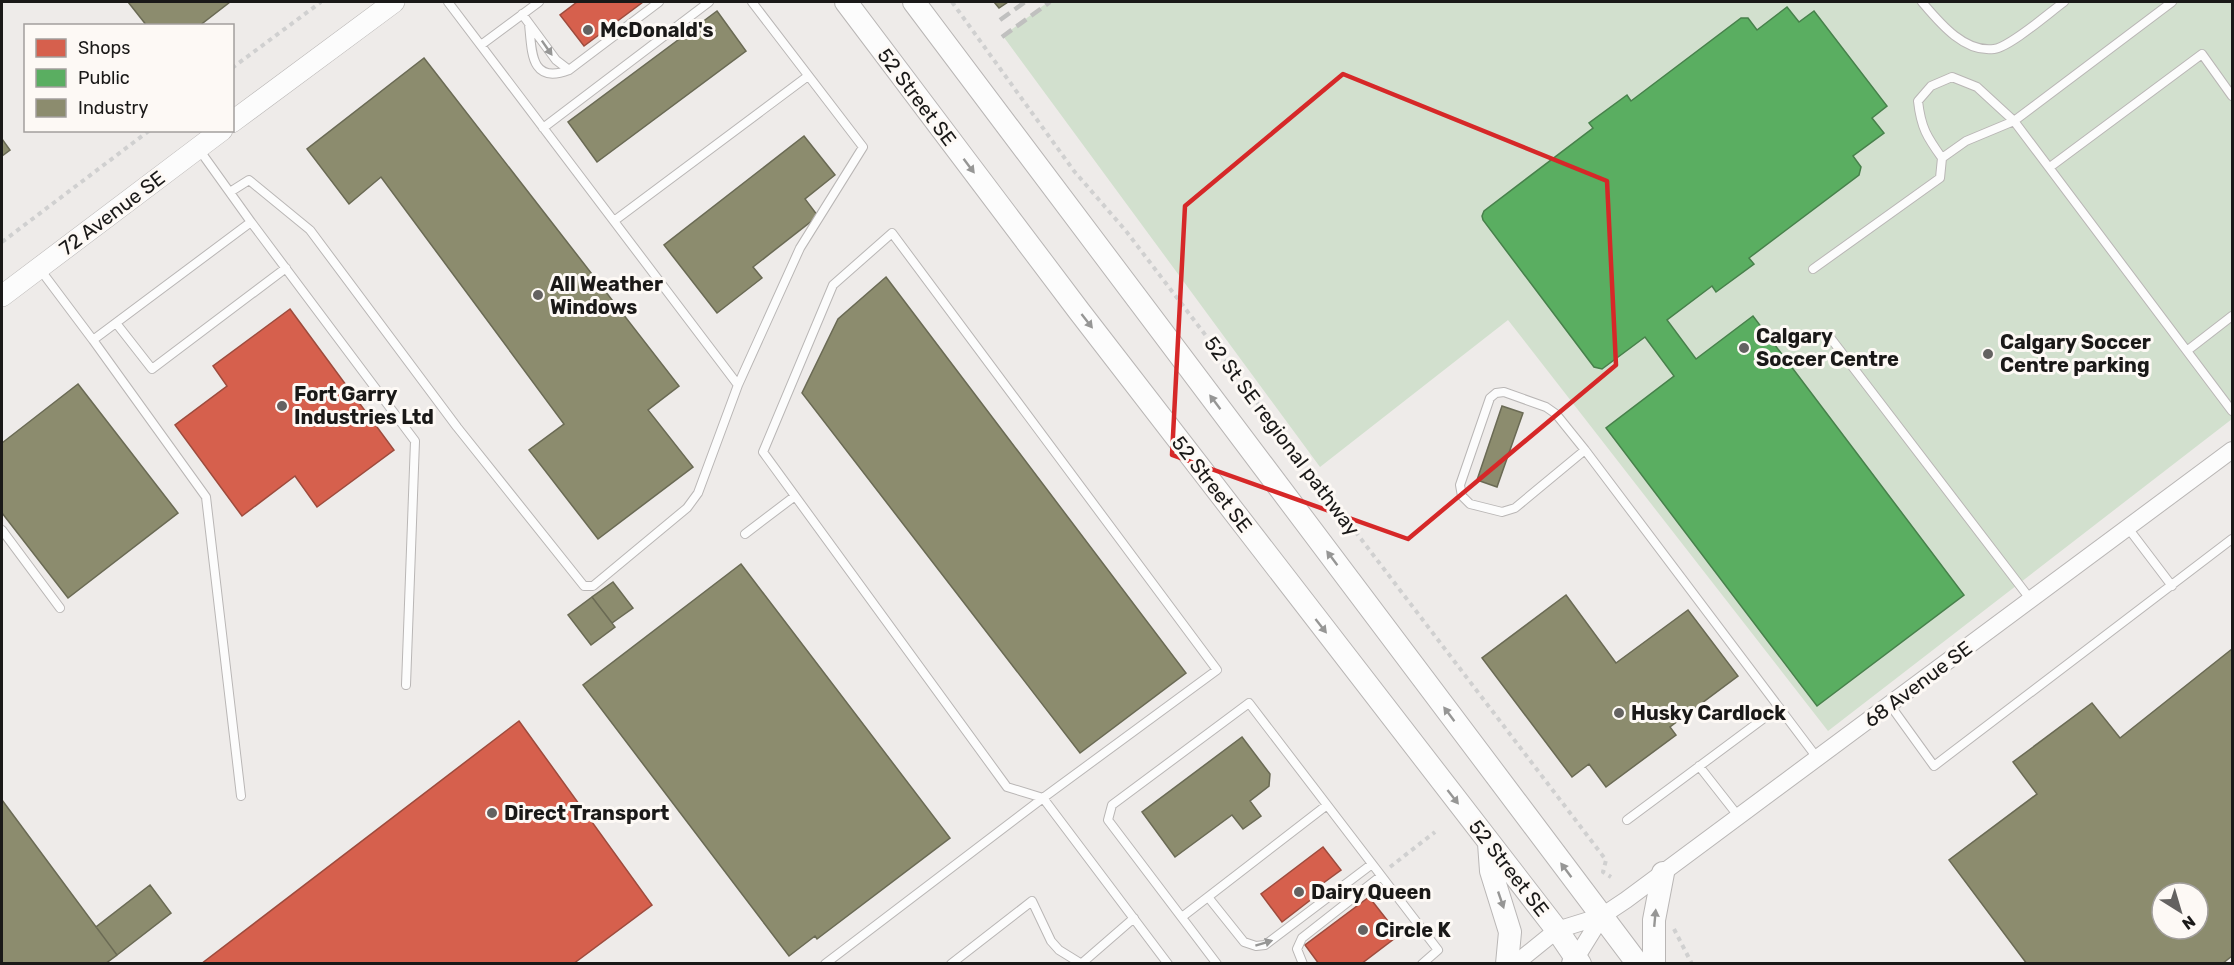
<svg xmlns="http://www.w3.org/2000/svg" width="2234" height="965" font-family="Rubik,sans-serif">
<rect width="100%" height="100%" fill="#eeebe9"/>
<path fill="#d2e0ce" d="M1048,2H2232V419L1828,731L1508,320L1320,467L1003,36Z"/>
<path fill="#d6604d" stroke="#9e4b3d" stroke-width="1.5" d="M577,2H643L584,46L560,15Z
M290,309L394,450L317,507L295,476L242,516L175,425L227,386L213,366Z
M519,721L652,905L573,964H201Z
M1323,847L1341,870L1322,884L1326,888L1282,922L1261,894Z
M1369,897L1399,935L1361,964H1319L1305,945Z"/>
<path fill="#5aae61" stroke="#47814b" stroke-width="1.5" d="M1787,7L1799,22L1814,11L1887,106L1872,118L1884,133L1853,156L1861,167L1859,175L1749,258L1754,264L1716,292L1712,286L1667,320L1696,359L1753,316L1964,595L1817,706L1606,428L1674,376L1645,337L1602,369L1594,367L1483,220L1482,216L1484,211L1593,128L1589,123L1627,95L1631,101L1741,18H1748L1757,30Z"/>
<path fill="#8c8c6e" stroke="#6a6a54" stroke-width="1.5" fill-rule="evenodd" d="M128,2H230L199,26H147Z
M994,2H1008L999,8Z
M717,11L746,51L597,162L568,122Z
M424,58L679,386L648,410L693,467L598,539L529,450L564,424L381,177L349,204L307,149Z
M804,136L835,175L805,199L818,216L753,267L762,278L717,313L664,245Z
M2,139L10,150L2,156Z
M886,277L1186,673L1080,753L802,393L838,319Z
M78,384L178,513L68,598L2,513V443Z
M1502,406L1523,413L1497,487L1477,480Z
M741,564L950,838L817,939L815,936L789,956L583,685Z
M613,582L633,608L612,623L592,597Z
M1566,595L1616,663L1688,610L1738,676L1670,727L1676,735L1606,787L1589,764L1572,777L1482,658Z
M592,597L615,627L591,645L568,615Z
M2232,649V956L2222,964H2027L1949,860L2037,794L2013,762L2092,703L2120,738ZM2162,893H2198V929H2162Z
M1242,737L1270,774L1269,786L1250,801L1261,816L1243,829L1232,815L1175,857L1142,812Z
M2,800L117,955L105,964H2Z
M150,885L171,913L117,955L96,927Z"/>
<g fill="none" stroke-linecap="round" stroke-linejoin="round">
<g stroke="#b9b6b5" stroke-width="10">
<path id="service" d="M448,2L738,385L800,248L863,147L752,2
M1922,2C1939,22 1964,53 1994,49C2010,47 2050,12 2064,2
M522,14L556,60L569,70
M529,24C532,51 530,85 569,70L659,2
M481,45L539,2
M543,128L709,2
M1942,158C1927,137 1921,128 1918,101L1931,86L1952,77L1977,87L2014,121L2232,411
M2050,167L2202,54L2232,96
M230,192L249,180L310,230L457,427L584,586H593L687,508L698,493L738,385
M614,221L808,76
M251,222L415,441L406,685
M39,268L93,340L251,222L198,148
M1813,269L1940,178L1942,158L1966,141L2014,121L2172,2
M116,323L152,369L286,268
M1829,336L2031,600
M93,340L206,497L241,796
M2188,350L2232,316
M1585,450L1515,508L1502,512L1470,504L1462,496L1460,485L1490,398L1496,393L1504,392L1546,407L1556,414L1585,450L1818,759
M2128,528L2172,586
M2,530L60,608
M745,534L795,496
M1890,705L1934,766L2232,539
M1699,766L1739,817
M1627,820L1779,707
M1208,897L1244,942L1256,946L1265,945L1372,864
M1182,917L1327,805
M825,964L1043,798L1217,670L892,233L833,285L763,452L1007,787L1043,798L1168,964
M951,964L1032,901L1051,941L1059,950L1080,963
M1081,964L1134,918
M1217,964L1108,820L1112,805L1249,703L1438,950L1422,964
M1303,964L1297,949L1302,938L1381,876"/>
</g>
<g stroke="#b9b6b5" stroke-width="18">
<path id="minor" d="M1570,963L1576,958L1602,916
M1515,964L1557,930L1602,916L1626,900L2232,450"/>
</g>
<g stroke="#b9b6b5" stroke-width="22">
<path id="tertiary" d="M232,122L394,2
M2,296L222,130"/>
</g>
<g stroke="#b9b6b5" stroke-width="24">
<path id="secondary" d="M846,2L1079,311L1557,930L1580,964
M914,2L1638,964
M1489,843L1491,871L1510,932L1507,964
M1654,964V920L1663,873"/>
</g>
<path stroke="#d0d0d0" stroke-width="4" stroke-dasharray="4.5 4.5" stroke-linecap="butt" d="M952,2L1074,171L1126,231L1606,860L1603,872L1611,877
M232,68L321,2
M2,242L150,130
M1390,867L1435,832
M1674,929L1692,964"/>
<use href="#service" stroke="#fcfcfc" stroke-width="8"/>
<use href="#minor" stroke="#fcfcfc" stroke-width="16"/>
<use href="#tertiary" stroke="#fcfcfc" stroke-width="21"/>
<use href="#secondary" stroke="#fcfcfc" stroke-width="22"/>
<path stroke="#c0c0bf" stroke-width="4.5" stroke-dasharray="12 6" stroke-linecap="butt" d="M1000,20L1025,2
M1002,37L1050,2"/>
</g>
<defs><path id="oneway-solid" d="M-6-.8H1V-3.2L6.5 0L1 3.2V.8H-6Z" transform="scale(1.5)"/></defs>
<g fill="#969695">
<use href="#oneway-solid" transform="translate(547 48) rotate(55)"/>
<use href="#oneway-solid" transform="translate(969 166) rotate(53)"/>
<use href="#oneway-solid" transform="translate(1087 321) rotate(52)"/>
<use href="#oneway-solid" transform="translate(1215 402) rotate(-127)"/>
<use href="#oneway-solid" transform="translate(1332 558) rotate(-127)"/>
<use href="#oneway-solid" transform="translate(1321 626) rotate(52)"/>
<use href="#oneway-solid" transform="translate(1449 714) rotate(-127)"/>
<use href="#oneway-solid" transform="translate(1453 797) rotate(52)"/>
<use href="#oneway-solid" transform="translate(1566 870) rotate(-127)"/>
<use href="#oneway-solid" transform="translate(1501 900) rotate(71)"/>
<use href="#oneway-solid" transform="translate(1655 918) rotate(-85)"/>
<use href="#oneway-solid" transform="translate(1264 943) rotate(-17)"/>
</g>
<path fill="none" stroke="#d62828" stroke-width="4.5" stroke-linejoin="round" d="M1343,74L1607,181L1616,365L1408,539L1172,455L1185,206Z"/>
<g fill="#646261" stroke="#fdf9f5" stroke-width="2">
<circle cx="588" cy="30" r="6"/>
<circle cx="538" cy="295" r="6"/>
<circle cx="1744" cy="348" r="6"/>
<circle cx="1988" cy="354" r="6"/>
<circle cx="282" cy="406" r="6"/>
<circle cx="1619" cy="713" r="6"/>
<circle cx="492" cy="813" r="6"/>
<circle cx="1299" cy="892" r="6"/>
<circle cx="1363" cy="930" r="6"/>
</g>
<g text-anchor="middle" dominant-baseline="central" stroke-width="6" stroke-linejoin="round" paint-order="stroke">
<g font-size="20" font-weight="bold" fill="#1a1918" stroke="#fdf9f5" text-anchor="start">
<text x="600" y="30">McDonald's</text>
<text x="550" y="284">All Weather<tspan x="550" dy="23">Windows</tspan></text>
<text x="1756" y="336">Calgary<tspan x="1756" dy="23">Soccer Centre</tspan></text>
<text x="2000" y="342">Calgary Soccer<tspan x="2000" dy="23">Centre parking</tspan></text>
<text x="294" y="394">Fort Garry<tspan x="294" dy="23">Industries Ltd</tspan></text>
<text x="1631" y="713">Husky Cardlock</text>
<text x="504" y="813">Direct Transport</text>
<text x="1311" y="892">Dairy Queen</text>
<text x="1375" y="930">Circle K</text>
</g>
<g font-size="20" fill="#1a1918" stroke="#fdf9f5">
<text transform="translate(917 97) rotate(53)">52 Street SE</text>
<text transform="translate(112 213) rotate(-37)">72 Avenue SE</text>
<text transform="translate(1282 436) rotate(53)">52 St SE regional pathway</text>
<text transform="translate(1212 484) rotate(52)">52 Street SE</text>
<text transform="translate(1918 684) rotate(-37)">68 Avenue SE</text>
<text transform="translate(1509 868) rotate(52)">52 Street SE</text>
</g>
</g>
<rect width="2234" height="965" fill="none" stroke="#1a1918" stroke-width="6"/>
<rect x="24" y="24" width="210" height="108" fill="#fdf9f5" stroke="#a29f9d" stroke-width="1.5"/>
<rect x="36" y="39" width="30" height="18" fill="#d6604d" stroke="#a29f9d" stroke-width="1.5"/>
<text x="78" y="54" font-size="18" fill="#1a1918">Shops</text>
<rect x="36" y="69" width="30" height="18" fill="#5aae61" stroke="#a29f9d" stroke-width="1.5"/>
<text x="78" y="84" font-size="18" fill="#1a1918">Public</text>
<rect x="36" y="99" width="30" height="18" fill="#8c8c6e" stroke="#a29f9d" stroke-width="1.5"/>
<text x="78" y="114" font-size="18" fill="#1a1918">Industry</text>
<g transform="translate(2180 911) rotate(143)"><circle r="28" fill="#fdf9f5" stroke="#a29f9d" stroke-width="1.5"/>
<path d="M0-4.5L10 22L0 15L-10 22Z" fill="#646261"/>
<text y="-9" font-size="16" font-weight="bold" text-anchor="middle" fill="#1a1918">N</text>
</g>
</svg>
